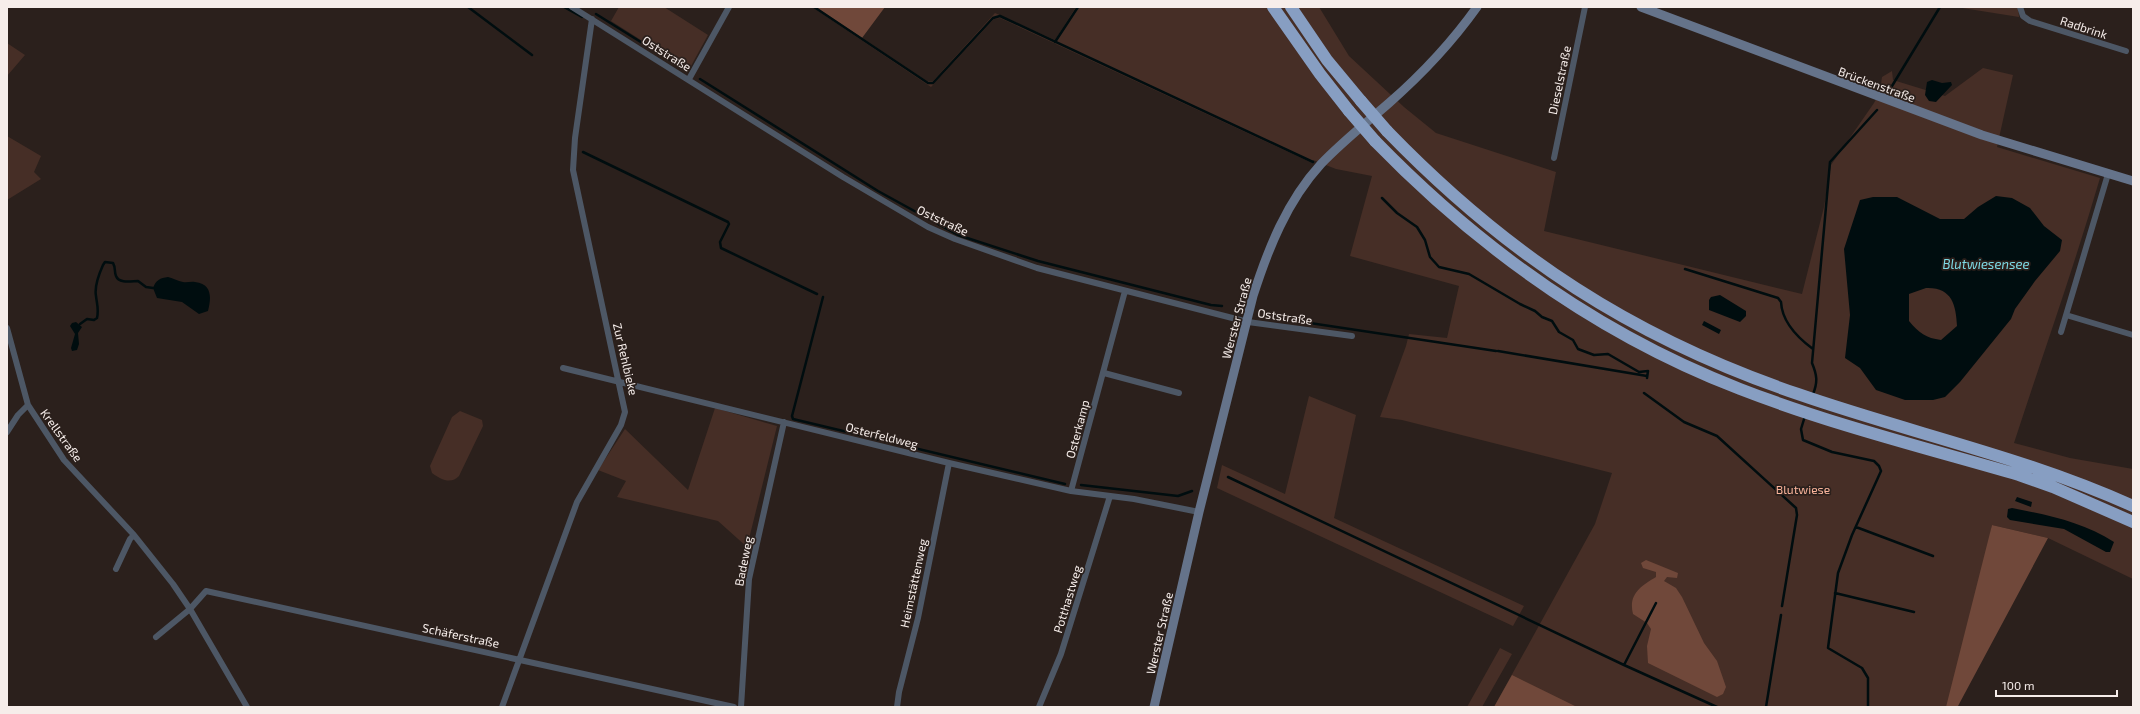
<svg xmlns="http://www.w3.org/2000/svg" width="2140" height="714" font-family="'Exo 2',sans-serif">
<rect width="100%" height="100%" fill="#2b201c"/>
<path fill="#462e26" d="M619,7H664L708,35L691,66L685,68L611,21Z
M812,7H816L927,81H933L995,13L1055,40L1076,7H1319L1349,56L1404,107L1436,133L1556,172L1544,231L1802,294L1824,207L1831,165L1874,103L1880,91L1882,77L1892,71L1893,80L1945,96L1983,68L2013,75L1997,147L2100,178C2074,267 2043,354 2014,443L2070,458L2133,469V579L2048,538L1992,525L1958,706L1961,707H1494L1595,524L1612,473L1402,420L1380,417L1406,346L1409,334L1447,338L1459,286L1350,256L1372,176L1336,169L1313,160L1312,163L1000,18L994,19L931,87Z
M1956,7H2018L2019,17Z
M7,43L25,55L7,76Z
M7,136L41,156L34,172L41,179L7,200Z
M1309,396L1356,415L1334,518L1524,606L1513,626L1217,488L1222,465L1285,494Z
M715,408L777,426L747,547L718,521L617,497L626,481L598,470L625,429L688,490Z
M460,411L482,420L483,426L459,476C451,485 440,479 432,473L430,466L452,417Z
M1500,648L1512,654L1482,707H1467Z"/>
<path fill="#70483a" d="M816,7H885L862,38Z
M1992,525L2048,538L1958,706L1961,707H1946Z
M1646,560L1678,573L1677,578L1667,577L1664,581L1676,588L1682,597L1704,643L1717,661L1726,687L1723,694L1717,697L1648,663L1647,646L1651,629L1647,623L1633,614C1628,594 1641,586 1656,577V572L1643,568L1641,563Z
M1512,675L1577,707H1494Z"/>
<path fill="#000d0f" fill-rule="evenodd" d="M1932,80L1942,83L1951,82L1952,85L1936,102L1929,101L1925,95L1927,82Z
M1996,196L2012,198L2030,208L2044,226L2062,240L2060,251L2035,281L2015,309L2011,319L1960,382L1945,397L1933,400H1905L1876,390L1860,368L1845,358L1850,315L1844,249L1860,200L1873,197H1897L1940,219H1964L1978,207ZM1926,288C1952,287 1956,305 1957,326L1941,340C1926,338 1919,333 1909,321V294Z
M168,277C172,278 178,281 183,282C187,283 191,281 195,282C213,284 211,299 208,311L199,314L182,302L157,298L153,288C156,280 160,278 168,277Z
M1720,295L1746,311V316L1740,322L1709,310V300L1711,297Z
M1704,321L1721,330L1719,334L1702,325Z
M76,322L82,327L78,333L79,344L77,350L72,351L71,348L75,334L70,326L72,323Z
M2017,497L2032,502L2031,507L2015,501Z
M2012,508C2048,515 2083,522 2114,542L2110,552H2106L2064,529L2010,520L2007,517L2008,509Z"/>
<g fill="none" stroke-linecap="round" stroke-linejoin="round">
<path stroke="#000d0f" stroke-width="2.5" d="M468,7L532,55
M564,7L582,17
M814,7L928,83H933L993,18L1000,16L1313,162
M596,14L684,69
M1055,42L1078,7
M700,79L878,191L958,235L1038,261L1211,305L1222,306
M1892,86L1940,7
M583,152L728,222L729,224L720,242L721,248L817,294
M1382,198L1397,213L1417,227L1425,240L1430,257L1439,267L1469,274L1520,304L1535,311L1542,317L1552,321L1559,332L1573,340L1578,349L1594,355L1608,354L1639,372L1648,371L1647,378
M1685,269L1778,298L1781,302C1782,322 1798,338 1813,349
M823,297L792,416L793,419L1065,484
M1263,316L1496,351
M80,324L87,319L94,320L97,318C99,309 97,305 96,296C94,286 99,274 103,265L105,262L113,263C116,268 114,272 116,276C119,284 132,281 138,281L146,287L153,288
M1498,351L1647,376
M1644,393L1684,422L1717,436L1796,508L1797,515L1782,606
M1813,394C1818,382 1817,375 1812,363L1830,162L1877,110
M1805,416L1801,429L1803,440L1832,452L1874,461L1879,466L1881,471L1852,535L1838,573L1828,648L1862,668L1868,678V707
M1228,477L1624,665L1717,707
M1081,485L1178,496L1192,491
M1856,527L1933,556
M1835,593L1914,612
M1624,665L1656,603
M1766,707L1781,615"/>
<path stroke="#4d5765" stroke-width="6" d="M572,7L843,177L928,227L955,239L1037,268L1248,322L1352,336
M2020,7L2023,16L2030,21L2126,51
M689,79L729,7
M1554,158L1585,7
M2066,315L2133,335
M7,328L28,405L64,460L134,535L173,584L190,609L247,707
M2061,332L2108,174
M563,368L949,463L1071,491L1134,499L1199,512
M1104,373L1179,393
M7,432L18,415L28,405
M1071,491L1125,291
M116,569L130,539L134,535
M156,637L190,609L206,591L734,707
M502,707L577,502L621,425L625,412L573,170L575,138L592,19
M741,707L749,579L784,422
M897,707L899,692L918,618L949,463
M1039,707L1061,654L1110,496"/>
<path stroke="#65738a" stroke-width="9" d="M1641,7L1982,135L2133,181
M1154,707L1199,512L1253,296C1268,249 1287,201 1321,164C1342,142 1366,123 1389,103C1421,75 1452,42 1477,7"/>
<path stroke="#879ec2" stroke-width="12" d="M1273,7L1320,74L1349,111
M1291,7L1327,60L1361,101
M1387,131C1508,256 1633,338 1798,394C1910,433 2025,457 2133,506
M1375,141C1479,248 1600,335 1740,389C1830,424 1926,448 2019,475L2053,487L2133,522"/>
<path stroke="#879ec2" stroke-width="12" d="M1361,101L1387,131
M1349,111L1375,141"/>
</g>
<g text-anchor="middle" dominant-baseline="central" stroke-width="3.5" stroke-linejoin="round" paint-order="stroke">
<g font-size="12" fill="#f6edea" stroke="#2b201c">
<text transform="translate(2084 27) rotate(18)">Radbrink</text>
<text transform="translate(667 53) rotate(32)">Oststraße</text>
<text transform="translate(1559 80) rotate(-78)">Dieselstraße</text>
<text transform="translate(1877 84) rotate(20)">Brückenstraße</text>
<text transform="translate(943 220) rotate(25)">Oststraße</text>
<text transform="translate(1285 316) rotate(8)">Oststraße</text>
<text transform="translate(1236 318) rotate(-75)">Werster Straße</text>
<text transform="translate(626 359) rotate(77)">Zur Rehlbieke</text>
<text transform="translate(1077 429) rotate(-75)">Osterkamp</text>
<text transform="translate(62 435) rotate(54)">Krellstraße</text>
<text transform="translate(882 435) rotate(14)">Osterfeldweg</text>
<text transform="translate(743 561) rotate(-79)">Badeweg</text>
<text transform="translate(913 583) rotate(-78)">Heimstättenweg</text>
<text transform="translate(1067 599) rotate(-73)">Potthastweg</text>
<text transform="translate(1159 633) rotate(-77)">Werster Straße</text>
<text transform="translate(461 635) rotate(12)">Schäferstraße</text>
</g>
<g font-size="12" fill="#fbb59c" stroke="#2b201c">
<text x="1803" y="489">Blutwiese</text>
</g>
<g font-size="13" font-style="italic" fill="#7fdbe6" stroke="#2b201c">
<text x="1986" y="264">Blutwiesensee</text>
</g>
</g>
<rect width="2140" height="714" fill="none" stroke="#f6edea" stroke-width="16"/>
<path d="M1996 690v6h121v-6" fill="none" stroke="#f6edea" stroke-width="2"/>
<text x="2002" y="690" font-size="12" fill="#f6edea" stroke="#2b201c" stroke-width="3" paint-order="stroke">100 m</text>
</svg>
